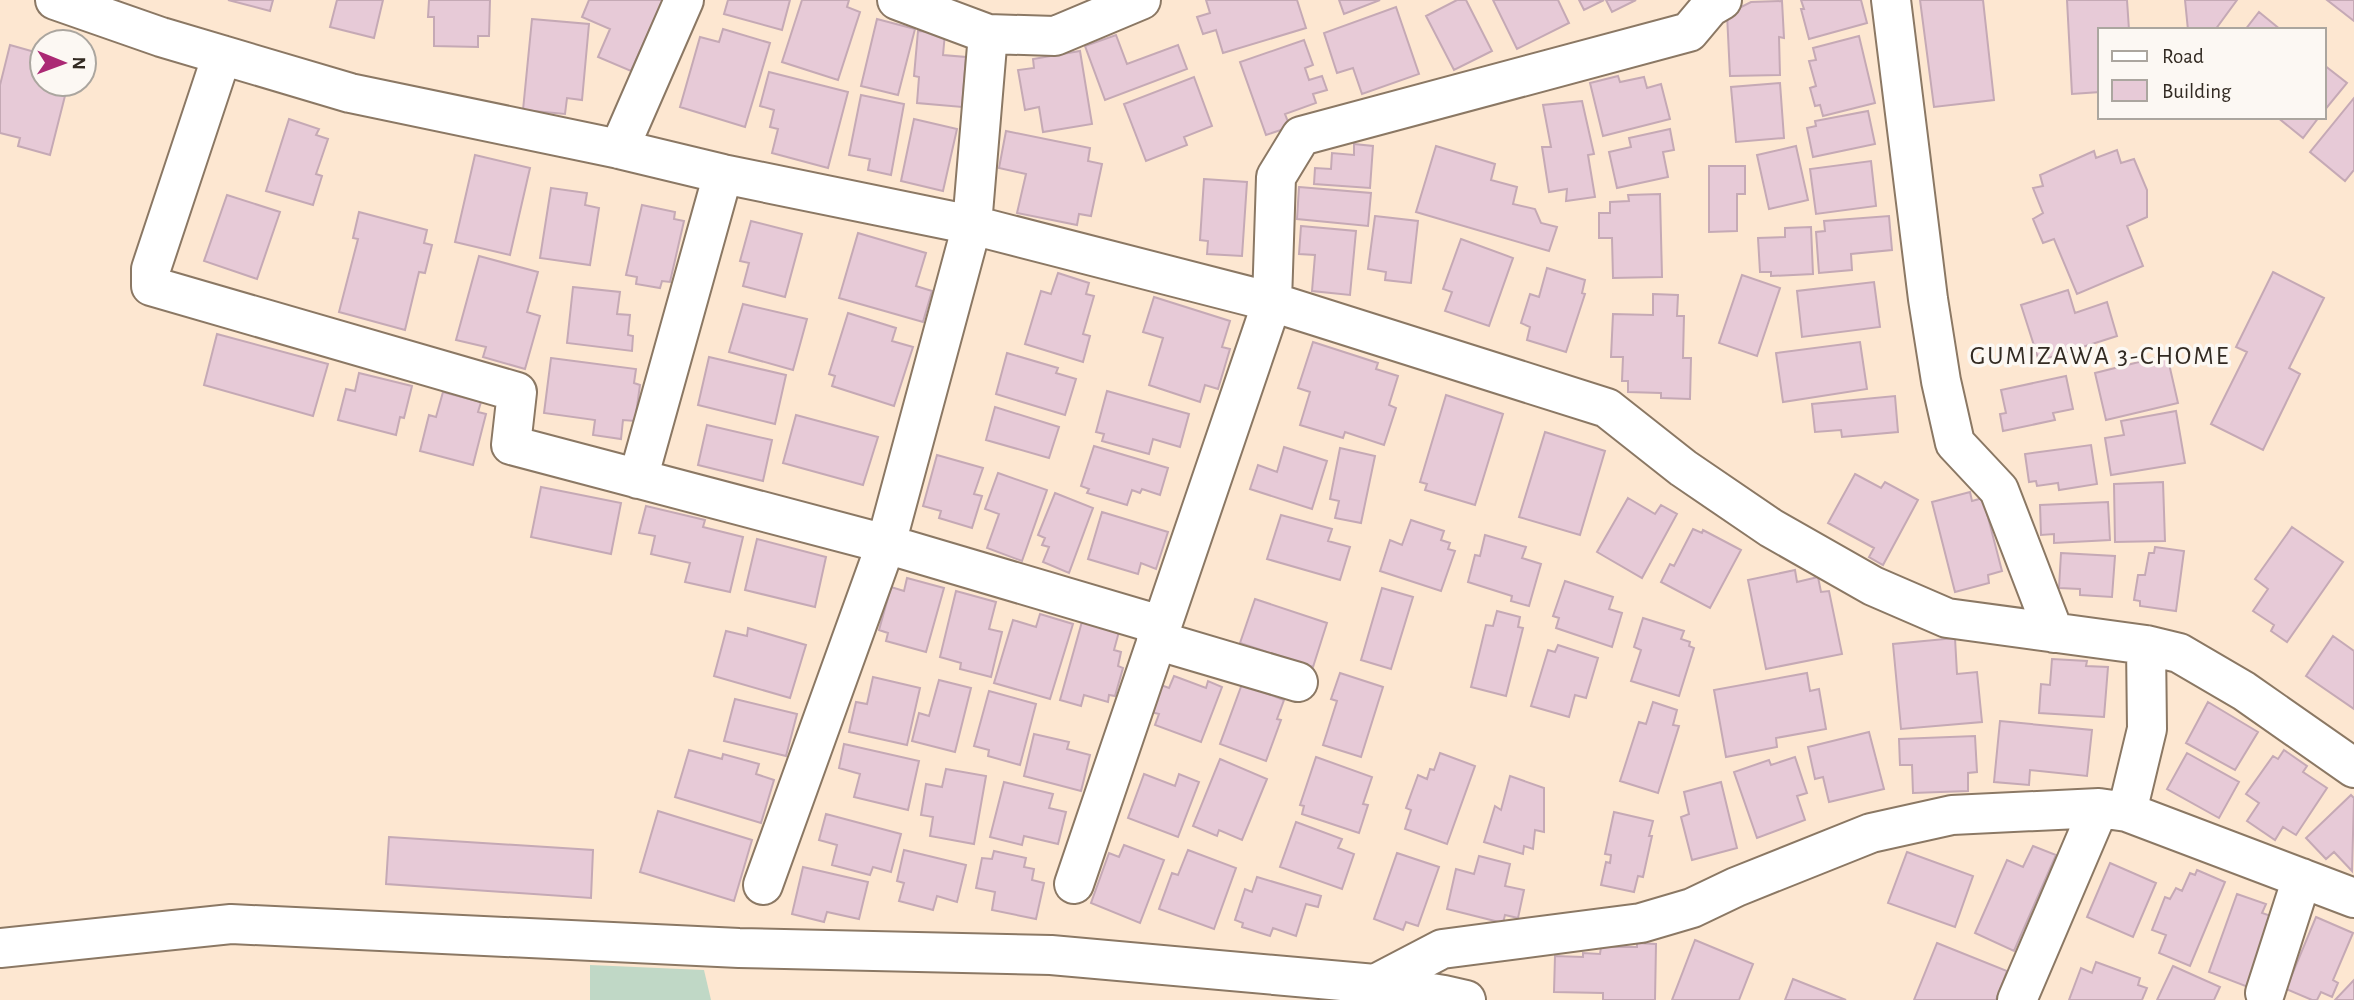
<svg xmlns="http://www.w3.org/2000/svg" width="2354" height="1000" font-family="'Alegreya Sans',sans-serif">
<rect width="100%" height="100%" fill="#fde7d1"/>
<path fill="#c0d8c6" d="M590,965L704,970L711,1000H590Z"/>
<path fill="#e7cad7" stroke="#c5a9b5" stroke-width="2" d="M228,0H273L270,11Z
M337,0H383L374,38L330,27Z
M429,0H490L489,36H478V47L434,46V17H428Z
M589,0H663L631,71L598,57L610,29L582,17Z
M728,0H790L782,30L724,14Z
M802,0H849L847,7L860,12L838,80L782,62Z
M1206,0H1297L1306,28L1223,53L1216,30L1203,34L1197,17L1210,13Z
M1339,0H1380L1344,14Z
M1457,0H1466L1492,51L1454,70L1426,16Z
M1493,0H1558L1569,23L1517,49Z
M1579,0H1604L1584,10Z
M1606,0H1636L1612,12Z
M1801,0H1861L1867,23L1809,39L1801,9H1804Z
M1920,0H1983L1994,100L1934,107Z
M2067,0H2127L2129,30H2100V92L2072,94Z
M2185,0H2237L2215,30H2188Z
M2327,0H2354V21Z
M1782,1L1784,38L1779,37L1780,75L1730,76L1727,14L1751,2Z
M1396,7L1419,74L1362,94L1353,68L1337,73L1324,33Z
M2259,12L2281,30H2245Z
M532,19L589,24L582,100L567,98L565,114L523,110Z
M877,19L915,29L898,95L861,86Z
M723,29L770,43L745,127L680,107L700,37L719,42Z
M918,31L945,33L943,55L966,57L962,107L917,103L919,77L914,76Z
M1116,35L1127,64L1178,45L1187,69L1105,100L1085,46Z
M1859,36L1875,103L1823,116L1820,105L1815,106L1810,88L1816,86L1809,61L1816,60L1813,48Z
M1304,40L1313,65L1305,68L1309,80L1322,76L1327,90L1313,94L1316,103L1285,114L1290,127L1266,135L1240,62Z
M10,45L42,54V84H68L50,155L18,146L20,138L0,133V85Z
M1080,51L1092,124L1043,132L1039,107L1025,110L1018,70L1034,68L1033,59Z
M2324,65L2347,83L2324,111Z
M769,72L848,92L828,168L772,153L778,129L770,127L774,110L760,106Z
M1618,76L1620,82L1644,77L1647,88L1661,84L1670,119L1603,136L1590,83Z
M1194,77L1212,126L1184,137L1187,145L1146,161L1124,104Z
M1780,83L1784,138L1736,142L1731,87Z
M861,95L904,104L891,175L868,170L870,159L849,155Z
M2354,98V170L2345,181L2310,152Z
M1582,101L1594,154L1588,155L1595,197L1566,201L1567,189L1549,192L1542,147H1551L1543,105Z
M1868,111L1875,144L1813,157L1807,128L1816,126L1815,121Z
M2277,117H2319L2303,138Z
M289,119L319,129L316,135L328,139L316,174L322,176L313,205L266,191Z
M914,119L957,129L943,191L901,181Z
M1670,129L1674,150L1663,152L1668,177L1617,188L1609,152L1631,147L1629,138Z
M1006,131L1090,148L1088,161L1102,164L1091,216L1079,214L1077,225L1017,213L1026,174L999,168Z
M1354,144L1373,146L1370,188L1314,184L1315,168L1331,169L1332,153L1354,155Z
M1436,146L1495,164L1491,180L1517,187L1513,204L1535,209L1541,223L1557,227L1549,251L1416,212Z
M1796,146L1808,200L1769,209L1757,155Z
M2117,150L2121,163L2134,159L2147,190V217L2127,226L2143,266L2077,294L2054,239L2043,243L2033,219L2043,213L2033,188L2043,186L2040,175L2094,151L2096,158Z
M475,155L530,168L510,255L455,242Z
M1871,161L1876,206L1816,214L1810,169Z
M1709,166H1745V194H1737V231L1709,232Z
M1204,179L1247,182L1242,256L1207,254L1208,241L1200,240Z
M1299,187L1371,193L1368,226L1297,219Z
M551,188L587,193L585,205L599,208L590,265L540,258Z
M1660,194L1662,277L1613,278L1612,238H1599V213H1610V202L1629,201L1628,195Z
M227,195L280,212L257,279L204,261Z
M642,205L675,212L674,219L684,221L670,282L662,281L660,288L636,284L637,277L626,275Z
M359,212L427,230L424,243L432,245L425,273L419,272L405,330L339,312L358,239L353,238Z
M1375,216L1418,221L1411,283L1385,280L1386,272L1368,269Z
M1889,216L1892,250L1851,254L1852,270L1819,273L1816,232L1825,231L1824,221Z
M751,221L802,234L785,297L743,286L749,263L740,261Z
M1301,226L1356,231L1350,295L1312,291L1315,255L1299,254Z
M1811,227L1813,274L1771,276V272H1760L1758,238L1785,237V228Z
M858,233L926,253L916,286L932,291L923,322L839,298Z
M1461,239L1513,258L1489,326L1445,311L1452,292L1443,289Z
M479,256L538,272L527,312L540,316L525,369L483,357L486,347L456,340Z
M1547,268L1585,280L1582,293L1585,294L1566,352L1527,340L1530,327L1521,323L1530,294L1539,297Z
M2273,272L2324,298L2289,368L2300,374L2263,450L2211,424L2247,352L2236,347Z
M1058,273L1089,283L1086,294L1094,296L1083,334L1090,336L1083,362L1025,344L1041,291L1051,294Z
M1742,275L1780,288L1757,356L1719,343Z
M1874,282L1880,327L1802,337L1797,291Z
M573,287L620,292L617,314L630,315L628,335L633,336L632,351L567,343Z
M2068,290L2075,313L2107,302L2117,336L2039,361L2021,305Z
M1653,294L1678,295L1677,316H1684L1683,358H1691L1690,399L1661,398V393L1628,392V381H1622L1623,357H1611L1613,314L1653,315Z
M1154,297L1230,321L1222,347L1230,349L1218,389L1205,385L1200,402L1149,385L1163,338L1143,332Z
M743,304L807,319L793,370L729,352Z
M848,313L896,328L892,341L913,347L894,406L832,386L835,376L829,374Z
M217,334L328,364L313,416L204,385Z
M1313,342L1378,363L1376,369L1398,376L1389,405L1396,408L1384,445L1345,432L1343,438L1300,425L1310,392L1298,388Z
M1860,342L1867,389L1783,402L1776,353Z
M1007,353L1058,368L1056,373L1076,379L1065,415L996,394Z
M2167,355L2178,403L2106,420L2095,373Z
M709,357L786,375L775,424L698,405Z
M551,358L636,369L634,383L640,385L635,421L623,420L621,439L593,435L595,420L544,413Z
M359,373L412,386L404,418L400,417L396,435L338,420L346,389L355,391Z
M2066,376L2073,409L2053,413L2055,420L2003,431L2000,414L2006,413L2001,390Z
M1107,391L1189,414L1180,447L1153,439L1149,454L1102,441L1104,434L1096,432Z
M443,392L481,402L478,412L486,414L473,465L420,451L429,415L436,417Z
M1446,395L1503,414L1475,505L1425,490L1427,484L1420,482Z
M1895,396L1898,432L1842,437L1841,430L1815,432L1812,404Z
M995,407L1059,427L1049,458L986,440Z
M2176,411L2185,463L2111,475L2105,438L2124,435L2121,421Z
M796,415L878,437L863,485L783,463Z
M707,425L772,440L763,481L698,465Z
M1545,432L1605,451L1580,535L1519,517Z
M2091,445L2097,484L2059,490L2058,483L2037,486L2036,481L2029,482L2025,454Z
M1094,446L1168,468L1160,495L1142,489L1140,493L1132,490L1127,505L1087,493L1089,489L1081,486Z
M1284,447L1327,461L1312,509L1250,489L1258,465L1277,472Z
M1340,448L1375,456L1361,523L1335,518L1339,501L1330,499Z
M937,455L983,468L974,494L982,496L972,528L939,518L941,511L923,506Z
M998,473L1047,490L1022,561L987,548L999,514L985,509Z
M1855,474L1881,488L1885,482L1918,500L1883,565L1869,557L1874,548L1828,523Z
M2163,482L2165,541L2115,542L2114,484Z
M541,487L621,503L611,554L531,537Z
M1970,492L1972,501L1983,498L2002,571L1988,575L1989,583L1955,592L1932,502Z
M1055,493L1093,508L1069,573L1043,562L1049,547L1042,545L1045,538L1038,535Z
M1628,498L1655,514L1661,505L1677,514L1642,578L1597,552Z
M2108,502L2110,540L2054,543V534L2041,535L2040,505Z
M646,506L705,520L703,527L743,537L730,592L685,582L690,563L651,554L655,536L639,533Z
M1102,512L1168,532L1156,569L1141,563L1138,574L1088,559Z
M1281,515L1332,529L1328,541L1350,547L1340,580L1267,559Z
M1411,520L1444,531L1441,540L1450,543L1448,549L1455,551L1441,591L1380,571L1390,540L1402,545Z
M2292,527L2343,562L2287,642L2271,631L2274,625L2253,611L2268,589L2255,579Z
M1693,529L1702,533L1703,530L1741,550L1710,608L1661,582L1670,564L1674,566Z
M1485,535L1526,547L1522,558L1541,564L1529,606L1511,601L1512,596L1468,582L1475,555L1480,556Z
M757,539L826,557L815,607L745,590Z
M2155,547L2184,551L2176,611L2140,606V601L2134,600L2138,575H2145L2149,553H2154Z
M2061,553L2115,556L2112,597L2080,595V589L2059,588Z
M1795,570L1797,582L1818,577L1821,592L1829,591L1842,654L1766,669L1748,580Z
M907,578L944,588L926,652L886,641L888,633L879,630L891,587L904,591Z
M1565,581L1613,597L1609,609L1622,613L1612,647L1556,628L1559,618L1553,616Z
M1382,588L1413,597L1391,669L1361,660Z
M956,591L996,602L989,629L1002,632L991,677L960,669L961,663L940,657Z
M1255,599L1327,623L1313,667L1240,643Z
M1497,611L1520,617L1518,627L1523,628L1506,696L1471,687L1486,625L1493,626Z
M1040,614L1073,624L1050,699L994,683L1013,620L1036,627Z
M1083,618L1120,628L1114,650L1121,652L1118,666L1123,668L1115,696L1109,695L1108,702L1084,695L1081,706L1060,700Z
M1643,618L1684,631L1681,639L1690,642L1689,646L1694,648L1679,696L1631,681L1641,650L1634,647Z
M748,628L806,645L790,698L714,676L726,631L747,636Z
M2333,636L2354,651V709L2306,676Z
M1955,638L1957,674L1977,672L1982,722L1901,729L1893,644Z
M1558,645L1598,658L1586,698L1575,695L1569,717L1531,706L1548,650L1555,652Z
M2052,659L2087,661L2086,666L2108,667L2104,717L2039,713L2041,684L2050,685Z
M1340,673L1383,687L1361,757L1323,745L1337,701L1331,699Z
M1807,673L1810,691L1819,689L1826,729L1776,738L1777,747L1726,757L1714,690Z
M1174,676L1206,688L1208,681L1222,687L1201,742L1155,725L1159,714L1151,712L1161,685L1169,688Z
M873,677L920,688L907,745L849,732L856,702L867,704Z
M939,680L971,688L955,752L912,741L919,713L929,716Z
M1242,684L1284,700L1277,719L1281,720L1266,761L1220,744Z
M989,691L1036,704L1020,765L988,756L989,750L974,746Z
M735,699L797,714L786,756L724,741Z
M1653,702L1677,710L1673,725L1679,726L1658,793L1620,781L1639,722L1646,724Z
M2208,702L2258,732L2235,770L2186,743Z
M2000,721L2092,730L2087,776L2030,770L2029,785L1994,782Z
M1869,732L1884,789L1829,802L1823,777L1815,779L1808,747Z
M1034,734L1069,742L1067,749L1090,755L1081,791L1024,776Z
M1975,736L1977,772L1968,773V791L1913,793L1912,765H1900L1899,739Z
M844,744L919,761L908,810L854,797L860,774L839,768Z
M689,750L722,759L723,754L759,764L756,774L774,780L761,823L675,797Z
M2284,750L2307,766L2303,772L2327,788L2296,835L2283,827L2275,840L2247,821L2259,803L2246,794L2273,756L2278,759Z
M1440,753L1475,766L1447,844L1405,829L1411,810L1406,808L1418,775L1427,779L1430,769L1434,770Z
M2187,753L2239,782L2219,818L2167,789Z
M1316,757L1372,777L1363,804L1368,805L1359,833L1302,814L1304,806L1300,805Z
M1795,757L1807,793L1797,796L1805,820L1757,838L1734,772L1769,760L1771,765Z
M1220,759L1267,779L1242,840L1219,830L1217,836L1193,826Z
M946,769L986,776L974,844L930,836L933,817L921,815L926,784L942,787Z
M1144,774L1175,786L1179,774L1199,782L1178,837L1128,818Z
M1510,776L1544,788V832L1535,830L1533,849L1524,846L1523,854L1484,842L1495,806L1501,810Z
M1004,782L1053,794L1049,808L1066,812L1058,844L1024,836L1022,845L990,837Z
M1721,782L1737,848L1692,860L1681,817L1689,814L1684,792Z
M2351,795L2354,798L2352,871L2334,852L2326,859L2306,838Z
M658,811L752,840L734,901L640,872Z
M1614,812L1653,821L1649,836H1652L1643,877L1638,876L1634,892L1601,885L1606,862L1610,863L1611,855L1605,854Z
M826,814L901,834L891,872L873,867L870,875L832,865L837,845L819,840Z
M1296,822L1342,839L1338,848L1354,854L1342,889L1280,867Z
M389,837L593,850L591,898L386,884Z
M1124,845L1164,860L1140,923L1091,903L1109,853L1119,857Z
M2033,846L2056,855L2014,951L1975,933L2007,860L2023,867Z
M904,850L966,865L957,902L937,896L933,910L899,901L904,883L897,881Z
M1188,850L1236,868L1214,929L1159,909L1172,873L1178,875Z
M994,851L1026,858L1024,867L1034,869L1032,880L1044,883L1036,919L992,910L995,892L976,888L982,858L992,859Z
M1907,852L1973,876L1955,927L1888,903Z
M1397,853L1439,867L1418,926L1406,922L1403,930L1374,919Z
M1479,856L1510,864L1505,886L1524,890L1518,918L1505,915L1503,923L1447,909L1456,869L1474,874Z
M2110,863L2156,883L2133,937L2087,917Z
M803,867L868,882L859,919L827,912L824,922L792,914Z
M2197,870L2225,882L2190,966L2159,953L2166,935L2152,930L2165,897L2170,899L2176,888L2182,891L2190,873L2195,875Z
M1257,877L1321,896L1318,907L1306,904L1296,936L1273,928L1270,936L1242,927L1243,923L1235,920L1245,889L1252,892Z
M2237,894L2266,904L2262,913L2274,917L2248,987L2209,972Z
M2316,917L2353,933L2333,980L2338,983L2332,997L2321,992L2317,1000H2312L2286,989Z
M1695,940L1753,964L1739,1000H1672Z
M1637,943L1656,944L1655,1000H1603V993L1554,992L1555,956L1583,957V953L1600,954L1601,947H1637Z
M1937,943L2007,971L1996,1000H1914Z
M2096,962L2140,978L2138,985L2147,988L2142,1000H2069L2081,968L2092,973Z
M2173,966L2220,987L2214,1000H2157Z
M1793,979L1846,1000H1785Z
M2354,980V1000H2335Z"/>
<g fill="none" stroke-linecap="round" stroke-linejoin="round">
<g stroke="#8b7864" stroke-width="42">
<path id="minor" d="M55,0L161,37L350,93L619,149L723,174L972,225L1272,302L1607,408L1683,468L1771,528L1873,586L1947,618L2146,645L2179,653L2244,691L2354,768
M897,0L988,34
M1891,0L1928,299L1941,381L1955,443L1999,490L2054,633
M222,55L151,269V286L517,392L511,445L886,544L1160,625
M619,149L684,0
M638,479L723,174
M1156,640L1298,682
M2127,812L2147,729L2146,645
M1074,884L1272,302L1276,177L1301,136L1689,32L1710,7L1722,0
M763,885L886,544L972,225L988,34L1055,36L1141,0
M0,948L231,924L739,948L1051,955L1375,984L1444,995L1466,1000
M1375,984L1442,949L1641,923L1692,908L1736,887L1871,833L1952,815L2099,808L2127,812L2354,898
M2265,993L2302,878
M2017,1000L2099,808"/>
</g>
<use href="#minor" stroke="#fff" stroke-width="38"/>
</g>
<g text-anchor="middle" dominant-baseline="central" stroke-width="7" stroke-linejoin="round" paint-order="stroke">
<g font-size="26" letter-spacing="2" fill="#322a22" stroke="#fcf8f3">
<text x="2100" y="356">GUMIZAWA 3-CHOME</text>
</g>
</g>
<rect x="2098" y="28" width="228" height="91" fill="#fcf8f3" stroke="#aba69f" stroke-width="2"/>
<rect x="2112" y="51" width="35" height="10" fill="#ffffff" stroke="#aba69f" stroke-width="2"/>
<text x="2162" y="63" font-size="21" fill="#322a22">Road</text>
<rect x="2112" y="80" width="35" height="21" fill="#e7cad7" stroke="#aba69f" stroke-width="2"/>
<text x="2162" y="98" font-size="21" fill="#322a22">Building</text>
<g transform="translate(63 63) rotate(91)"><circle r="33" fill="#fcf8f3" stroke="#aba69f" stroke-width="2"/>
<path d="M0-5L12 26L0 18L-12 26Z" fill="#ab2974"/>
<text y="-10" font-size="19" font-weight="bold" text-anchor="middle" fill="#322a22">N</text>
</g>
</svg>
